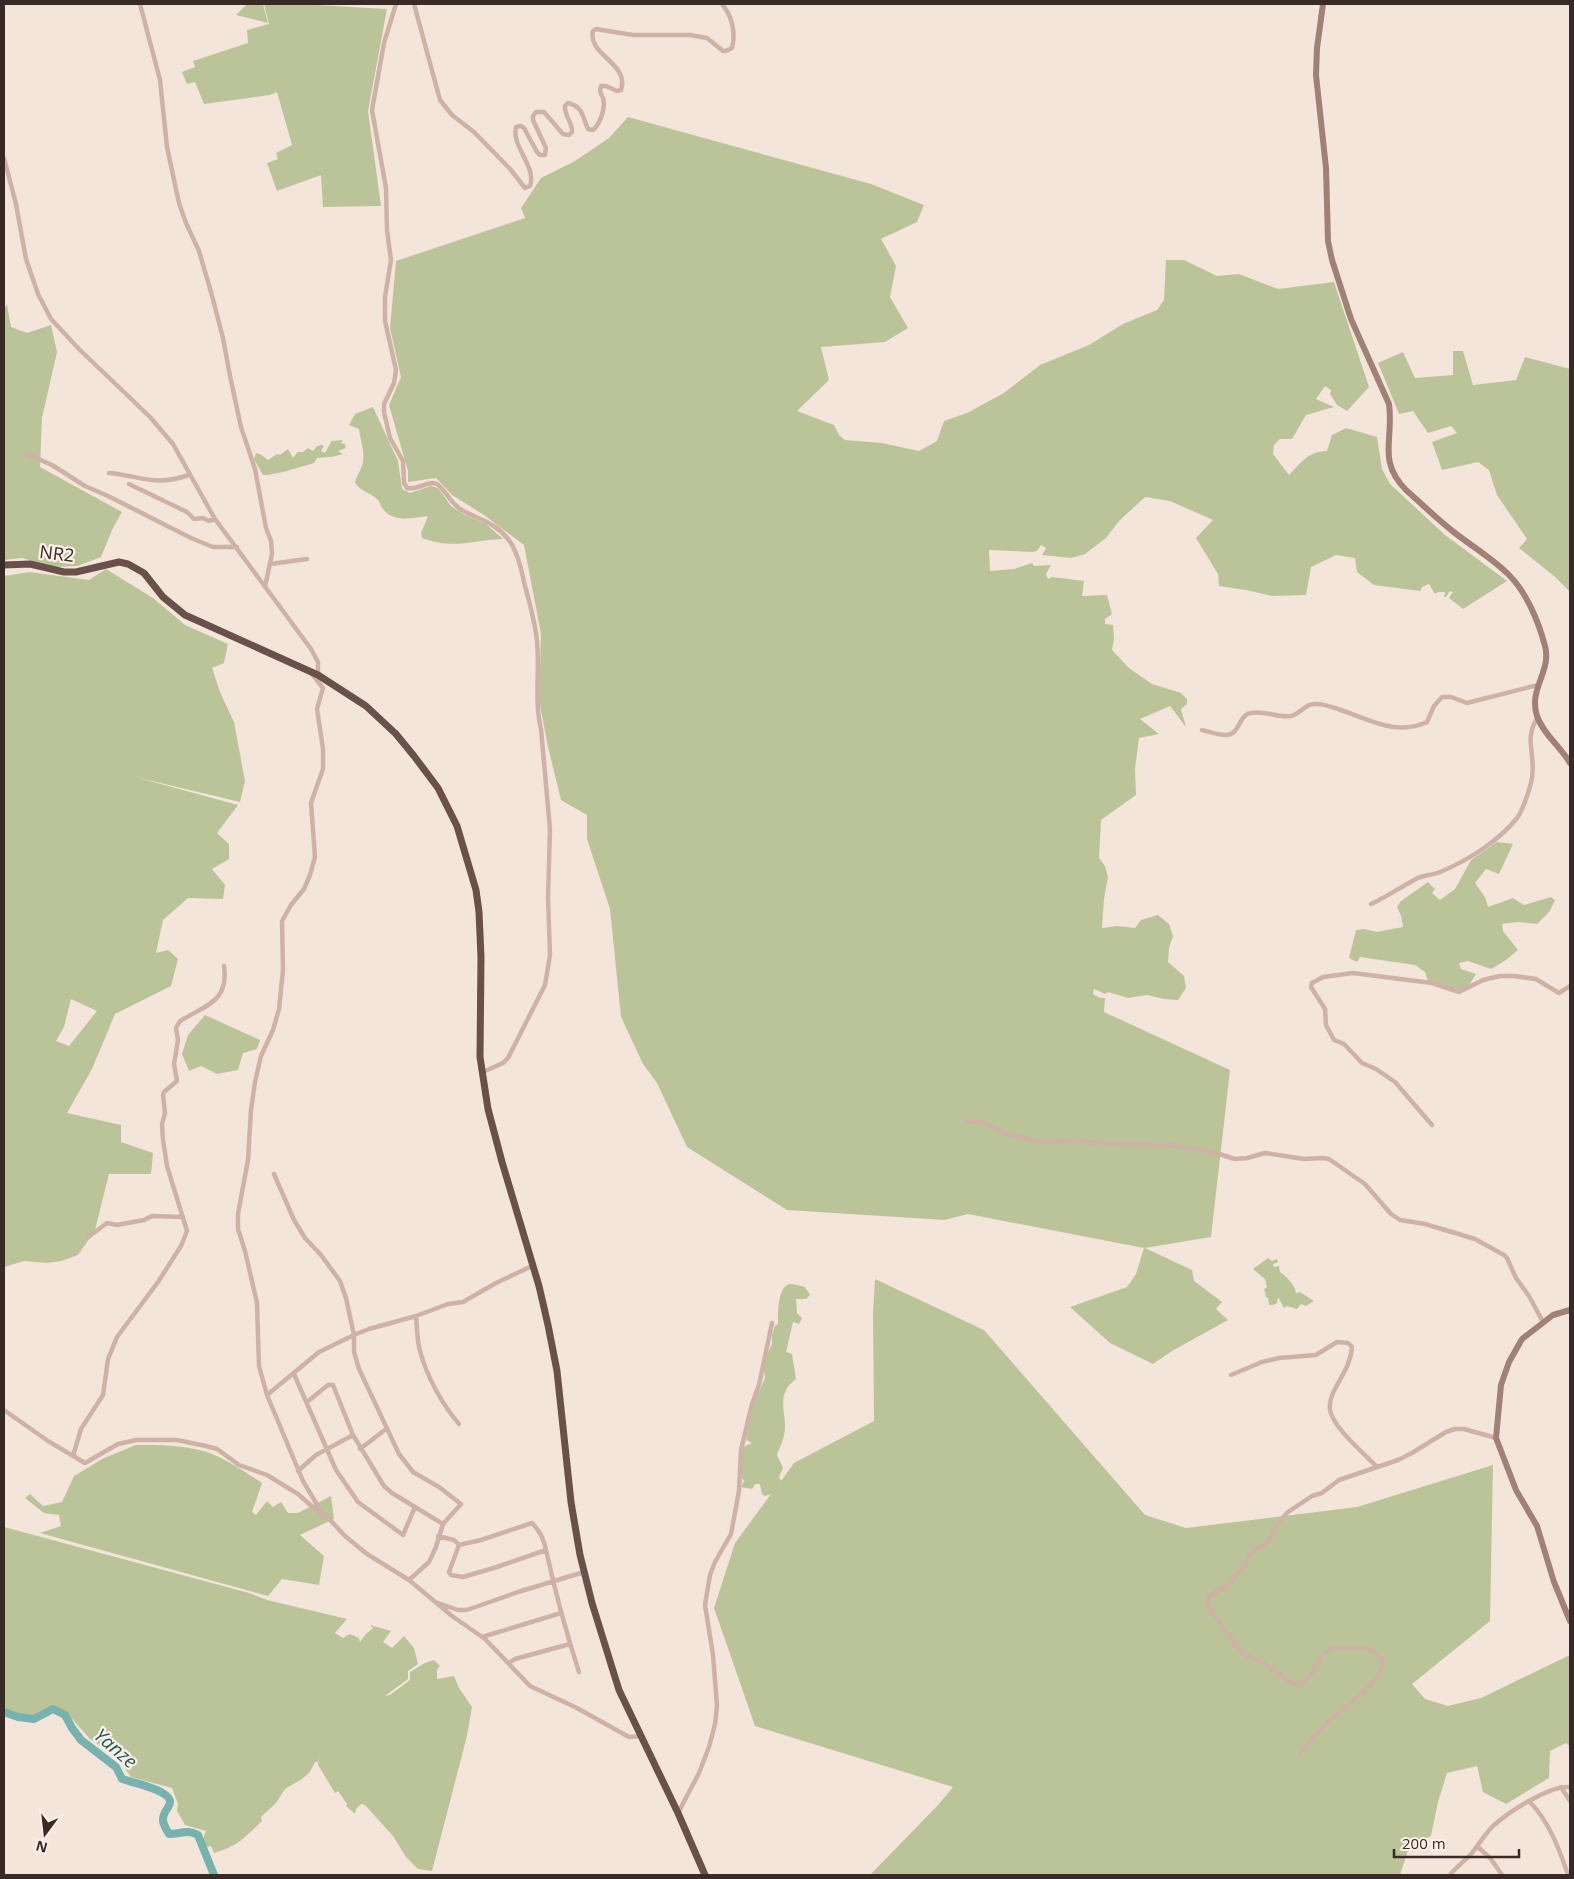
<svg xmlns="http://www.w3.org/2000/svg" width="1574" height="1879" font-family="'Open Sans',sans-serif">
<rect width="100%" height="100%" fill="#f4e5da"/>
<path fill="#bbc499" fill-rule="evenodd" d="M247,4H263L268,23L236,15Z
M264,4H299L387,9L368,111L381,206L323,207L321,175L277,191L267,163L278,159L276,153L292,145L277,92L270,95L204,104L195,82L187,84L182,72L195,67L193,61L248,43L247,30L269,24Z
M628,117L871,184L924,205L917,222L881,239L896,266L890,297L908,328L885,342L821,347L829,380L797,411L834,425L839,435L845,440L882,443L919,451L937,441L944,421L967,413L1004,393L1040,365L1089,345L1123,324L1157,310L1164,300L1166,260H1184L1217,276L1239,274L1278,289L1334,282L1369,387L1347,411L1337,405L1330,394L1331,390L1325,386L1316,399L1334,407L1306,415L1292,439H1280L1274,445L1273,454L1289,475C1302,462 1307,452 1327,451L1332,435L1346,428L1377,437L1382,469L1390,484L1445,535L1507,581L1463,609L1449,598L1453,592L1450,591L1446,597H1444L1445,592H1438L1435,594L1429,584L1422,587L1420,591L1374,585L1357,572L1355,558L1336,555L1311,567L1306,595L1272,596L1246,590L1219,586L1218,574L1196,538L1213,520L1170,501L1145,497L1119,521L1106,538L1085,554L1071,558L1042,555L1046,548L1041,545L1037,551L1032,552L989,550L990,571L1014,569L1032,563L1034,566L1051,565L1046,574L1048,579L1052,577L1084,581L1082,596L1107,595L1112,614L1105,619V624L1113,625L1114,639L1112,650L1129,668L1152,684L1181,693L1187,699V704L1181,709L1186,727L1170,706L1140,719L1159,734L1139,738L1135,769L1136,795L1101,820L1099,858L1105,866L1108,877L1104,899L1102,928L1118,926L1135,928L1141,920L1158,915L1169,924L1173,936L1169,948L1168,962L1184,976L1186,988L1178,1000L1164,999L1147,995L1128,998L1108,992L1105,994L1094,989L1093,994L1100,998H1105L1104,1012L1230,1070L1211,1237L1145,1248L1192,1270L1194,1281L1222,1302L1216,1309L1228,1320L1172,1351L1153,1364L1110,1343L1070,1307L1127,1287L1136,1274L1144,1248L968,1214L945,1220L787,1210L687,1147L657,1083L643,1064L621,1017L610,909L587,839V815L561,800L548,747L539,700L541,634L524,545L484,515L452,495L436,478L408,482V471L389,405L401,377L390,328L396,261L525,218L521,208L541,178L575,161L609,138Z
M7,305L11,327L27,333L51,325L57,352L42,418L40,467L122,512L113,528L101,557L78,566L54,567L22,558L4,560V308Z
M1453,351H1463L1473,385L1516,380L1525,357L1570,369V592L1554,576L1519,548L1527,539L1497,495L1489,470L1478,462L1442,470L1432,442L1457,433L1451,426L1428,433L1413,411L1399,414L1378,363L1403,352L1415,378L1453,375Z
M373,407L398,461L402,489L410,493L431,486L438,488L451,506L463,514L486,524L503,539C470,540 455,550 422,538L421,533L428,516C414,518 393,523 383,509C380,506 380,501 377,499C370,492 361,492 355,483C356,475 362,470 363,461C365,451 360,439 359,429L349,425L355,414Z
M332,440V441L343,440L341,443L345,444L346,448L338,451L343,454L331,457L317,458L314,463C301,467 276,475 263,475L254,459L256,453L260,454L268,460L277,454L280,455L288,449L293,458L298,452H303L308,448L313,451L317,446L322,445L324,446L321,451L325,453Z
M106,569L153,598L185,625L228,644L224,663L212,668L220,692L234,722L245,781L240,802L135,777L238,805L217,833L229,844V859L212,869L225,885L223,899L188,898L163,920L156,953L168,950L178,959L171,986L115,1014L92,1069L67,1113L121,1125V1142L153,1153L151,1174H109L95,1230L78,1255L61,1261L47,1263L24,1261L4,1267V576L30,572L89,580ZM71,999L97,1011L69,1046L56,1041L64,1027Z
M1497,842L1513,844L1499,874L1486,869L1475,883L1485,897L1488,907L1513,898L1524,905L1551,897L1555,900L1550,911L1537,924L1519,922L1502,924L1503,931L1518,950L1506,960L1491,969L1468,961L1459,963L1461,969L1476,974L1466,990L1456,989L1428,981L1425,972L1415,965L1360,957L1357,962L1349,958L1356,930L1364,929L1377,932L1403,927L1401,916L1397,907L1401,901L1428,882L1435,889L1432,893L1440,900L1455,889L1471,860Z
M205,1015L260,1040L257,1049L243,1053L238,1070L217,1074L201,1066L189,1071L182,1054L188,1035Z
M1268,1258L1272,1261L1277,1259L1278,1262L1273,1264L1274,1267L1279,1266L1280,1272C1287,1277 1295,1285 1296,1293L1300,1292L1314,1301L1306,1306L1301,1304L1297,1309L1287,1306L1284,1308L1278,1297L1277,1303L1273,1305H1269L1268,1298L1266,1297L1264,1289L1267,1287L1265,1279L1253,1269Z
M875,1279L984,1330L1145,1515L1186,1528L1357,1507L1493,1465L1490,1621L1412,1684L1425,1699L1448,1706L1481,1698L1570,1655V1746L1566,1743L1550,1751L1549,1778L1506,1804L1483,1792L1477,1766L1447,1773L1438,1802L1431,1836L1409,1847L1400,1875H870L938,1805L953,1787L755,1726L714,1608L735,1543L771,1494L765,1496L762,1494L760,1484H755L752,1489L741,1487L744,1481L741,1477L743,1447L752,1443L746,1440L753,1405L765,1378L763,1363L772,1344V1335L775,1326L778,1324C778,1315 777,1286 790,1284C794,1284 801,1286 805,1287L810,1295L806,1299H796L797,1313L802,1318L799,1324L793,1322L786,1352L792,1354L796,1379C773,1396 789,1415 784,1435C783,1442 779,1448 777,1455L783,1468L779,1477L781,1481L794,1463L874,1421L873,1313Z
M136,1445C159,1445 181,1445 203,1451C220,1455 247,1473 262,1483L252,1512L256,1515L267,1501L273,1507L281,1502L288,1513H298L331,1496L334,1519L300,1535L324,1556L319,1585L282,1579L268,1596L40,1533L61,1526L59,1515L44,1513L25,1498L30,1494L43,1506L62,1502L74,1476L104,1458Z
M4,1527L249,1593L267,1600L347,1619L335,1633L343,1638L350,1634L359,1638L360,1642L365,1635L373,1628L370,1625L391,1631L383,1642L392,1648L404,1636L414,1648L418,1664L408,1671V1679L385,1696L390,1695L410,1680V1672L425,1663L434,1660L440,1666L437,1670V1679L454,1676L459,1688L472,1707L467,1736L432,1871L418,1869L406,1857L393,1836L365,1805L361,1804L356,1809L355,1814L346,1806L347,1804L338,1791L335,1793L318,1765L320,1752L318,1763L316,1761L309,1773L302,1779L285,1789L276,1803L261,1817L262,1821C244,1838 238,1846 214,1853L211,1846L205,1847L203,1839L206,1831L185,1825L177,1811L178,1804L172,1788L131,1777L117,1757L90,1739L66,1712L59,1708L51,1707L34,1716H19L4,1709Z"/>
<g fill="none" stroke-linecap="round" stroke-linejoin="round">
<path stroke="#76b3af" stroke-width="8" d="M4,1712L18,1717L34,1719L53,1709L65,1715L72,1728L81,1740L116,1767L122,1779C131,1782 170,1790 170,1802C170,1805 168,1807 167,1809C160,1819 163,1824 169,1834C180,1834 187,1829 198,1835L214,1875"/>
<path stroke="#cdb2a5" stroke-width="4.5" d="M140,4L160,80L167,147L179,203L186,223L199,251L211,292L223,338L230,376L241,427L255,469L266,528L271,541L272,554L265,587
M396,4L384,43L372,110L386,188L387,230L391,260L385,297V321L396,370L394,383L384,404V412L390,438L403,461L404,483L407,488C418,491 426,480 437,484C446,491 450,502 460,509C478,520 494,521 508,539C517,550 521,567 524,582C529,601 535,621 537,641C540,671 534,700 541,729L550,829L548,898L550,955L545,985L508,1058L503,1063L483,1072
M414,4L440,100L452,115L474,132L511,170L525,188L530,186C537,166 511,147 516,127L521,126L524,128L537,152L540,155H545L546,148L533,120V116L536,112H544L563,134L569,135L572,132C573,123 564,116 565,106L568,103C583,106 583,118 588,129L593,130C600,124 606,108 603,98C601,93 599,92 601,86H606L617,91L621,90C630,63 587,55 593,31L596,29L633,35H690L707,38L723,51H726L732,48C736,32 732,16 722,4
M4,158L16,204L26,259L38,294L51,319L79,349L150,417L173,444L215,519L311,649L318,662V675
M27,454L52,465L85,486L108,496L191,538L213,547H237
M109,473C142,476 154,487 189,475
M129,484L187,512L194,519L203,518L209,521L215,519
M270,564L307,559
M312,674L323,688L317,709L323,749V769L311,803L315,857L310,875L304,889L291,905L282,921L283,970L279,1009L273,1030L261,1056L255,1082L251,1110L248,1160L238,1214V1229L245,1251L257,1303L259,1366L267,1395L303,1481L319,1508L345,1536L367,1554L409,1580L452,1616L485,1639L530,1686L577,1708L629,1737L642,1736
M1202,730C1210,732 1218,735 1226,735C1240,735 1238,715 1251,713C1264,710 1277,718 1291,716C1300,714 1305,704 1314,704C1323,703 1332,707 1341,710C1369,720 1397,736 1427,722L1434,706L1442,697H1451L1467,703L1538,685
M1371,904C1387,897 1402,886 1418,878C1425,875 1433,875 1440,872C1467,861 1499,841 1517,818C1522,812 1529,791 1531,783C1538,757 1522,740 1538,717
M966,1122L978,1121L1007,1134L1038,1142L1078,1141L1109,1144L1169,1145L1216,1153L1235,1159L1247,1158L1265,1153L1304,1159L1322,1158L1329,1159L1365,1184L1391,1214L1400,1220L1425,1224L1475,1239L1504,1255L1507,1258L1516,1278L1529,1296L1543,1322
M1432,1125L1395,1082L1376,1069L1362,1063L1344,1044L1334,1040L1326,1025L1325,1009L1311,987L1312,983L1323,977L1353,973L1432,983L1459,992L1483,980L1500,976H1514L1536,979L1559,993L1570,986
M274,1174L294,1220L305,1238L321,1255L340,1281L346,1298L354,1335V1352L359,1369L399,1454L413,1472L439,1487L461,1504L443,1524L436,1547L429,1562L409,1580
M87,1238L107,1223L117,1225L144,1220L152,1216L183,1217
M416,1316C417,1327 417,1340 420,1351C427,1377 442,1404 459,1424
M294,1374L336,1470L358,1502L403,1535L415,1507
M1231,1375L1262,1362L1279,1358L1316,1355L1337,1342L1348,1343L1352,1347C1351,1363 1343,1374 1336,1387C1332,1394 1329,1402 1330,1410C1333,1428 1365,1454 1377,1467
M267,1395L319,1352L354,1335L369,1329L416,1316L448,1304L463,1302L496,1283L532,1266
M307,1402L328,1385H333L353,1435L384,1486L392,1493L443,1524
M4,1410L48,1441L85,1463L118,1444L136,1440H177L206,1446L217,1449L239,1465L267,1475L298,1494L324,1517
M360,1449L386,1429
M73,1456L81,1429L103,1395L108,1359L117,1337L158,1282L181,1246L187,1231L167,1166L163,1140L162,1124L165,1113L163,1095L164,1092L177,1081L174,1064L178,1040L176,1028L180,1021C206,1005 229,1002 224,966
M298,1471L316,1455L353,1435
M438,1536L454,1540L459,1545
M546,1550L497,1567L463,1577L451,1575L449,1572L459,1545L481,1540L532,1523C540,1531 544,1539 546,1550C555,1591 566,1632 579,1672
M438,1603L458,1610H467L518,1592L584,1572
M482,1637L561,1613
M509,1663L515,1659L570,1644
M1300,1753C1311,1741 1322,1727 1335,1716C1347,1705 1388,1677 1382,1659L1374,1652L1365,1648H1332L1322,1655L1312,1674L1302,1684L1298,1685L1291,1683L1267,1665L1241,1653L1207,1604L1208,1597L1228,1585L1243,1568L1252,1552L1269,1541L1278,1523L1288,1512L1312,1496L1322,1493L1339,1480L1398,1460L1412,1453L1446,1432L1455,1429H1464L1496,1438
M1561,1787L1570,1801
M1530,1802C1549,1822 1559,1848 1568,1875
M678,1813L699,1773L709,1747L715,1724L717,1706L713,1655L705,1605L710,1575L715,1562L731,1534L739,1491L741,1450L752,1404L759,1385L772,1323
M1477,1846L1491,1859L1502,1875
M1450,1875C1456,1867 1465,1861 1472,1853C1479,1844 1485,1834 1493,1826C1508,1812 1550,1785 1570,1787"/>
<path stroke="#a18076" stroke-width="6" d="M1323,4L1317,48L1316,75L1326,168L1328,241L1332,260L1351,319L1389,404C1394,439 1377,461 1406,490C1422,504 1438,520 1455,533C1473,547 1493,559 1509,575C1527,593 1539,623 1545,646C1552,671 1528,689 1537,716C1543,734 1561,747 1570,763
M1570,1310L1553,1315L1522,1339L1509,1362L1501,1385L1496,1438L1516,1490L1537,1526L1554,1582L1570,1621"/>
<path stroke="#6a504a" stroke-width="7" d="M4,565L30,564L64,572H76L119,562L128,564L144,573L163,597L185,615L318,675L366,706L396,734L414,756L438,788L457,826L476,890L479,912L481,957L480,1057L488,1109L502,1162L539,1286L548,1325L557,1371L571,1502L580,1555L592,1603L619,1690L678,1813L705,1875"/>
</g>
<g text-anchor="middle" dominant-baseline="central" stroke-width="4.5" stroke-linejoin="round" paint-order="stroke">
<g font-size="18" fill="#382a27" stroke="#fbefe7">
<text transform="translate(57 553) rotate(7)">NR2</text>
</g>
<g font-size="19" font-style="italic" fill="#195d59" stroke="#fbefe7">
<text transform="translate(116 1748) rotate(41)">Yanze</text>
</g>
</g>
<rect width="1574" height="1879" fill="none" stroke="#382a27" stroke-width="10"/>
<g transform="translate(45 1834) rotate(195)" stroke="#fbefe7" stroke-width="4" paint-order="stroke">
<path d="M0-4L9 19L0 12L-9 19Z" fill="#382a27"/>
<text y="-8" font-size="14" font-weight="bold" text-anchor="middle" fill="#382a27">N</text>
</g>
<path d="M1394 1849v8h125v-8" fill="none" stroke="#382a27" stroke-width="2.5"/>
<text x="1402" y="1849" font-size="15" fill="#382a27" stroke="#fbefe7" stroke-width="4" paint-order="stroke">200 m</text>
</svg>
